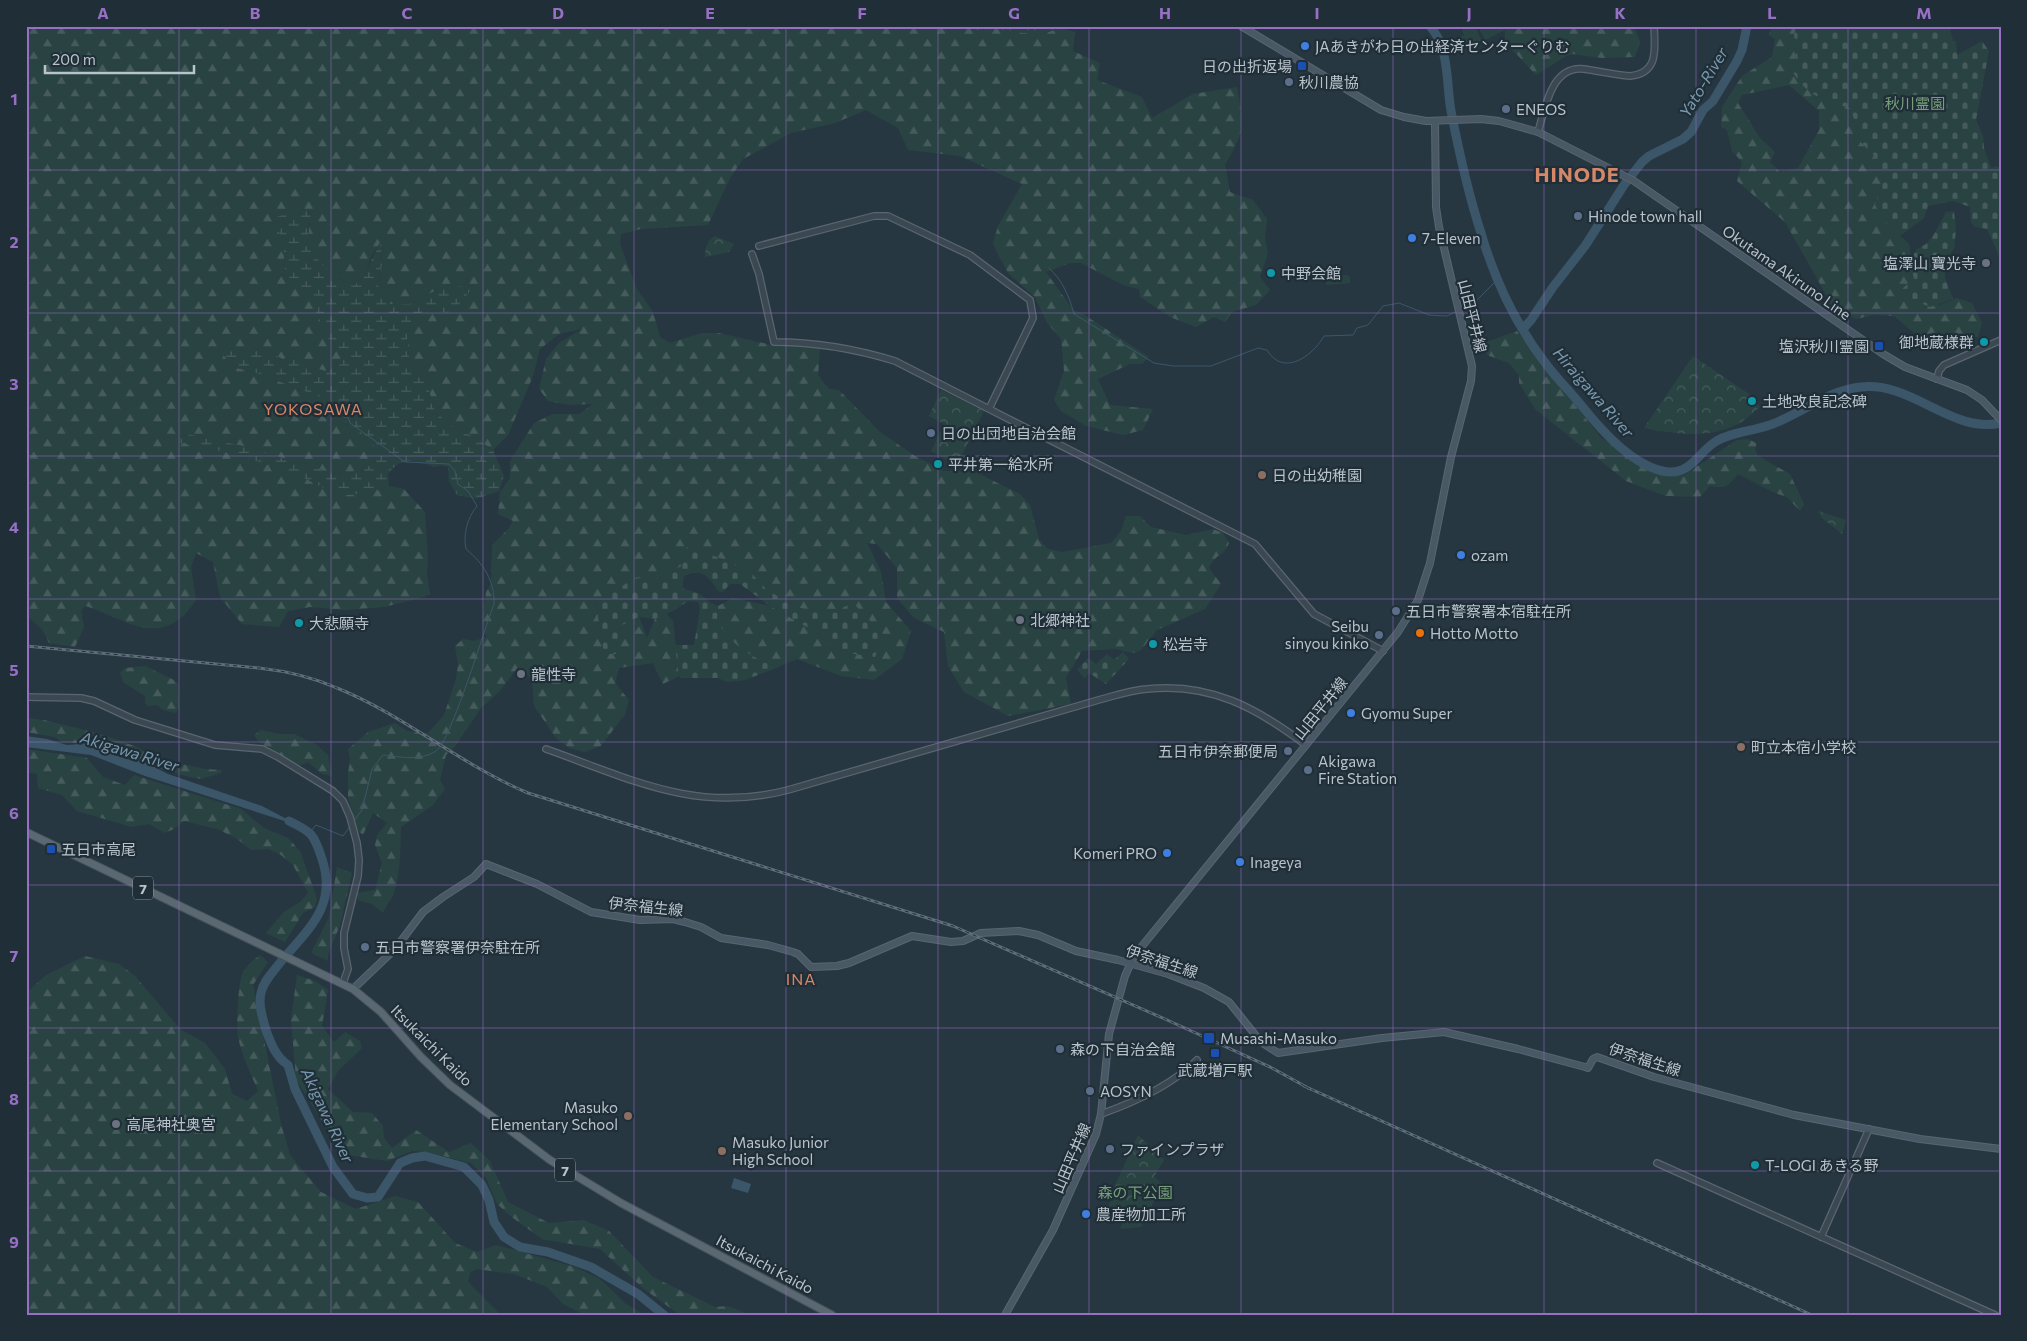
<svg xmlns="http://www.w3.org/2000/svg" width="2027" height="1341" font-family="Commissioner,'Noto Sans JP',sans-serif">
<defs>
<pattern id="forest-firs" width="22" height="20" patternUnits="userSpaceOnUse" patternTransform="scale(1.25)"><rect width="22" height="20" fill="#294342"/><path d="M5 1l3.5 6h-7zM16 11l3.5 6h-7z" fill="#465c5c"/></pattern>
<pattern id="wetland-marsh" width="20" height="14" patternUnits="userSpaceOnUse" patternTransform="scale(1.25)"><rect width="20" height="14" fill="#294342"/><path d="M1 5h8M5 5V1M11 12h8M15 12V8" fill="none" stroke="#465c5c"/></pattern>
<pattern id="cemetery-stones" width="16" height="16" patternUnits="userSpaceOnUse" patternTransform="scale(1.25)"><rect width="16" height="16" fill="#294342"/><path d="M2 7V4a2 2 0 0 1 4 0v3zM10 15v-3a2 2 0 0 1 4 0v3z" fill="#465c5c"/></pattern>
<pattern id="park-crowns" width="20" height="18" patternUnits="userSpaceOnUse" patternTransform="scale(1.25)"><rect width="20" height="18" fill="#294342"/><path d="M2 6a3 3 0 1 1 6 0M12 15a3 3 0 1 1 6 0" fill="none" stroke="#465c5c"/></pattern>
</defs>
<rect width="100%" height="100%" fill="#273742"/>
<path fill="url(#forest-firs)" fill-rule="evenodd" d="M26,26H969L977,31L990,28L1040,35L1060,28L1075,32L1073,51L1100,63L1097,80L1142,97L1152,118L1193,94L1237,87C1244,127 1246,129 1225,165L1230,192L1253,200L1267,219L1265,238L1268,253L1260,277L1270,290L1256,305L1232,312L1225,322L1214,317L1196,327L1170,317L1140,297L1139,289L1123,285L1081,263H1070L1046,272L1073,310L1083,314L1149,357L1142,364H1130L1098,379L1110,405L1153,409L1143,430L1123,435L1086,426L1061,411L1054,400L1064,371L1061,339L1047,323L1035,297L1008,273L993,244L998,226L1022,184L960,156L908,150L898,128L866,110L835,123L791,133L743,159L730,178L708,225L641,229L621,234L620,244L637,289L653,312L660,337L670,343L702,333H719L772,345L790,343L820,348L818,375L829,389L839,390L880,432L915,456L944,471L975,472L1020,494L1030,505L1039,539L1048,549L1062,552L1111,543L1121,531L1126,516H1140L1151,527L1186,535L1213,529L1223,533L1229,543C1225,555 1215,554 1209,568L1221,584L1205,609L1157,630L1141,650L1134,653L1115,649L1082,651L1066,678L1071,704L1008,716L964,692L948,666L944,632L914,618L897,598V568L877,544L867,543L881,572L886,602L911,631L902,659L874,680L841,676L797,659L776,668L753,657L732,642L717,622L718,606L733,598L770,606L819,634L833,651V612L799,608L767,590L753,575L682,566L648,583L596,603L604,653L616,654L620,626L639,617L647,638L655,619L666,613L673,621L679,676L663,684L653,663L619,668L615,683L629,700L625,714L601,746L585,752L569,748L556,738L534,706L532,679L518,667L499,692L481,708L453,749L446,755L440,780L445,789L433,805L401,827C400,848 401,872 394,893C393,897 385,907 383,913L372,904L358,900L357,893L375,890L382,863L375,845L377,835L387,823L373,813L363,835L357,830L348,797V774L350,758L348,749L368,732L395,723L407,731L428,733L444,715L456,679L458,664L455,646L463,639L474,641L486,637L482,620L486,592L491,584L492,545L509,528L513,521L498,514L500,492L510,478V461L534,423L553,414H579L593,404L569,405L548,401L539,389L546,359L559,343L582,329L559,334L540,349L533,376L508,435L493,450L472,436L451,426L435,411L426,381L409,359L407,336L412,317L427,310L452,313L437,290L409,304H387L378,289L382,264L380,243L371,257L365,273L355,285C332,279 321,264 307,246L311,211L276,227L283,240L285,274L314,297C314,310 316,310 320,320C327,336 327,339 341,350L343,363L325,371L308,366L299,358L282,359L265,349L222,352L233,367L257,373L342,405L344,419L372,441L380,457L364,470L339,475L247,447L188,434L162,439L240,455L300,476L338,495L364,494L389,486L404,489L425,512L428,558L427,574L430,594L424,597L384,607L344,610L310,607L288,611L279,627L242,624L220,597L213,562L196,553L191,567L196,600C174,633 152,634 118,619C107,615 97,609 85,606L81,610L84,627L75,647L49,643L42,629L29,618L26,619Z
M1505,26H1634L1640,42L1635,57L1602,58L1573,54L1566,56L1536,75L1505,42Z
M1772,26H1799L1796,28L1794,35L1797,51L1792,70L1818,97L1851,108L1860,141L1874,156L1884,182L1880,188L1883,220L1909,244L1914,279L1903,288L1940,305L1957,298L1972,303L1982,323L1978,337L1932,341L1918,336L1894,316L1874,315L1856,319L1833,307L1785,222L1737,181L1742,162L1732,151L1727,130L1721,127L1722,107L1742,76L1772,57L1775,39L1769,35ZM1789,85L1819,111V130L1798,168L1780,172L1770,162L1775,152L1760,138L1738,103L1742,95Z
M1517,331L1601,438L1668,477L1684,475L1737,440L1747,439L1757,443L1755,449L1758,456L1790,474L1804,504L1800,511L1787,497L1775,493L1738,474C1728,486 1727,489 1710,486L1700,497L1666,496L1626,481L1535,409L1519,383V375L1509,363L1487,355V342Z
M145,666L174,680L178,684L179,707L176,713L163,710L157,705L148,706L145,702V696L123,682L120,673L125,668Z
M26,718L44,720L101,734L137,747L150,755L173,762L205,769L222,770L221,773L201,779L186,776L163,770L119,754L104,743L96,740L78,743L62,742L55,737L26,732Z
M261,730L279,734H294L317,745L328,755L332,776L322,774L308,762L298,766C287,758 259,747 254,735Z
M26,749L87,758L103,777L125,785L134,775L241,809L264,828L288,838L300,851L317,898L315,907L303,913L285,942L266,933L284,912L300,902L308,893L293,865L281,855L268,849L251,850L236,838L217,829L184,821L174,829L165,833L149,824L132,827L77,811L62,795L38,788L37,774L26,772Z
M337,867L352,873L340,925L328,955V961L311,953L329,917Z
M260,955L268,962L253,985L281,1124L290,1155L321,1192L356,1209L395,1196L418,1202L455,1243L477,1252L496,1245L575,1267L600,1279L626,1304L645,1315H580L579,1312L563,1304L547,1287L514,1274L476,1269L470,1273L468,1282L501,1315H26V993L46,975L85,956L119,964L135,976L180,1029L205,1043L225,1069L232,1094L247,1101L258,1091C251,1073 241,1055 238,1036C236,1025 238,986 242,975C245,967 253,960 260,955Z
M297,975L315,981L328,990L322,1026L334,1042L345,1032L360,1041L362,1048L338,1071L328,1089L353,1112L372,1113L383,1126L384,1138L392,1148L416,1130L449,1152L471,1143L490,1161L508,1202L549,1223L584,1220L609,1231L653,1277L715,1307L728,1306L751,1315H680L644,1289L600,1249L542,1239L513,1218L497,1204L486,1178L471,1163L428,1152L412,1151L387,1161L342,1154L296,1079L291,1020Z"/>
<path fill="url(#wetland-marsh)" d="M311,211L307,246C321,264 333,280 355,285L365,273L380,242L382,264L378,289L387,304H409L437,290L476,284L452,313L427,310L412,317L407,336L409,359L426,381L435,411L451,426L472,436L493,450L504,476L499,491L476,499L457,495L449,481L448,467L443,465L433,467C416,458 399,458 388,474L389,486L364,494L338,495L300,476L240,455L161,439L188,434L247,447L339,475L364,470L380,457L372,441L344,419L342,405L257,373L233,367L221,352L265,349L282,359L299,358L308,366L325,371L343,363L341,350C326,339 327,336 320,320C315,309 314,311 314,297L285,274L283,240L276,227L277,217L288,213Z"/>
<path fill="url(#cemetery-stones)" d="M1799,26H1949L1953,41H1956L1957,55L1982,41L1989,51L1976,120L1983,136L1984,148L1991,168L1997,166L2001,169V260L1987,229L1975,227L1971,223L1970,207L1953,201L1928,206L1924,218L1900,236L1883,220L1875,205L1880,188L1884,182L1874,156L1860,141L1851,109C1823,98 1807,98 1792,70L1797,51L1794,35L1796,28Z
M1954,211L1956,230L1954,248L1945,264V278L1953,299L1930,307L1903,296V288L1914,279L1910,261L1917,249L1926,244L1933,236L1946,212Z
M687,547L720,558L739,567L753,575L767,590L799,608L833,612L853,603L884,635L875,657L833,651L819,634L770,606L740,584H730L723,592L718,591C709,576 701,567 684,576L682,588L700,594L711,603L718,606L717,622C736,648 747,654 776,668L745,680L727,682L718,678H681L679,676L675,645H694L700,609L698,602L688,601L675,610L655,619L639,617L620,626L616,654H604L596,602L637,577L648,583L682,566Z
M1123,652L1129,659L1106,684L1089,673L1085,678L1077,670L1088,658L1096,664L1107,654L1114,660Z"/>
<path fill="url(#park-crowns)" d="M971,26H1062L1040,35L990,28L977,31Z
M714,236L734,244L729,252L705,257C705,249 707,241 714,236Z
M1347,275L1350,277V283L1327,285L1324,277Z
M1693,356L1749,394L1760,407C1753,412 1746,420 1738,424C1709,439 1674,434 1644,428Z
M941,390L984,411L957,465L931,451L944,424L929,416Z
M1818,511L1846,520L1842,534L1822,518Z
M1138,1135L1164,1160L1154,1177L1163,1184L1141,1227L1120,1229L1125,1217L1107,1210L1113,1195L1111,1194Z"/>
<path fill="#294342" d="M1469,26H1475L1482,42L1469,49L1467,46L1465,47L1460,37L1464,35L1462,30Z
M1478,26H1506L1507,29L1485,40Z"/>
<path fill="#3b5669" d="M26,736L47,739L67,745L93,743L100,745L113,754L126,759L144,762L168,774L262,806L300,826L145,776L91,755L26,747Z
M734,1178L751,1184L748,1193L731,1188Z"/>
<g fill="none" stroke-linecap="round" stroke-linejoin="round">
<path stroke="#3b5669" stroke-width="1" d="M1049,268C1063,281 1069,296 1074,314L1154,363L1173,366H1211L1258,348L1267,350C1283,377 1312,357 1324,336L1353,335L1357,328L1368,325L1383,306L1399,303L1429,315L1447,316L1457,311
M1460,309L1473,304L1497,280
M346,410L350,423L405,462L449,464L455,471L458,484L468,491L477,506C467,518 463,535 466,549C483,563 495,581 494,604C485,627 451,741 436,751C421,761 400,757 383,755L372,769L362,810L353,822
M310,832L316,825L343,836L351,825"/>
<path stroke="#3b5669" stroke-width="9" d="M1430,26C1450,49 1446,83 1451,111C1459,152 1468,193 1481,233C1495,281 1516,325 1546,364C1557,379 1570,391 1581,405C1601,430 1634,468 1668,472C1691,474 1699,452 1715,442C1730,432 1753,431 1770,425C1801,414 1828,390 1861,387C1912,381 1951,434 2001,423
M1523,329L1531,320L1553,287L1585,246L1624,185L1642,162L1649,156L1683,139L1691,132L1703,110L1713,101L1737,61L1742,50L1747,26
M289,821C312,832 314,834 322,859C338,907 307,930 279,964C272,973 263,982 261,993C258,1005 263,1019 266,1030C271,1044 276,1057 288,1065L295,1089L333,1167L353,1194L367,1198L378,1197L400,1163L412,1158L425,1156L464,1167L482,1185L489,1200L494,1222L504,1237L520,1247L548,1252L591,1267L638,1294L664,1315"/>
<g stroke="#5a666f" stroke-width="8">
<path id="tertiary" d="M1538,132C1545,109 1551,65 1584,69C1599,71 1614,75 1630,76C1659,73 1655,49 1654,26
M752,254L759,274L774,342C816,342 856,349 895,361L989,409L1033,318L1030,300L970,255L888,216H874L759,246
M1937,379L1939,371L1944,365L2001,340
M989,409L1255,544L1314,614L1383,651
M26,697L81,698L94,701L135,720L215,745L262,749L278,757L333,791L343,801L350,817L357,843L359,860L358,876L344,933V948L348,969L343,983
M546,749C631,779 696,814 788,790L1102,699C1117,695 1132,690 1147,689C1210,682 1257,708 1306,745
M1101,1114C1135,1102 1171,1086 1197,1060
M1657,1163L1995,1315
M1821,1237L1869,1129"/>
</g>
<g stroke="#5a666f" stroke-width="8">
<path id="secondary" d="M1241,26L1381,110L1404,117L1426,121L1481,119L1499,121L1538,132L1634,181L1883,354L1905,367L1967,390L1982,400L2001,420
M353,989L395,949L423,912L443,897L474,877L486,864L537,884L591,912L640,920L673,919L685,922L701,927L721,938L768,945L793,952L798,954L811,967L837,966L849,963L912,936L951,942L963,941L981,933L1019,931L1038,935L1076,951L1118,960L1168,974L1204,988L1229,1002L1261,1042L1278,1053L1382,1038L1444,1032L1518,1049L1585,1067L1588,1068L1593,1059L1597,1057L1654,1077L1794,1115L1920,1139L2001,1149
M1005,1315L1053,1230L1096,1134L1101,1114L1109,1034L1125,976L1134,956L1398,632L1418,600L1430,563L1451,457L1471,381L1472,366L1439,227L1436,207L1435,121"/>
</g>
<g stroke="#45525b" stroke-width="9">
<path id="primary" d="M26,832L353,989L381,1012L421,1057L450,1085L550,1160L621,1203L832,1315"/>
</g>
<use href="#tertiary" stroke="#3b4852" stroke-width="5.5"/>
<use href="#secondary" stroke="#495865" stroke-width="6"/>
<use href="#primary" stroke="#5a6872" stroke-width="7"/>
<g stroke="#5e6d79" stroke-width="3">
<path id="rail" d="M26,646L259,668C286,671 312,677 337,688C404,715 461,765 528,793L953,926L1165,1019L1272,1068L1310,1089
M1304,1086L1812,1315"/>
</g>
<use href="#rail" stroke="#202e37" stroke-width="1" stroke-dasharray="4" stroke-linecap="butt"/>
</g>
<path fill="none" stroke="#9770c5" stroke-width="1" stroke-opacity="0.55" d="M179,26V1315M331,26V1315M483,26V1315M634,26V1315M786,26V1315M938,26V1315M1089,26V1315M1241,26V1315M1393,26V1315M1544,26V1315M1696,26V1315M1848,26V1315M26,170H2001M26,313H2001M26,456H2001M26,599H2001M26,742H2001M26,885H2001M26,1028H2001M26,1171H2001"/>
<g fill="#3f7fe0" stroke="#202e37" stroke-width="2">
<circle cx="1305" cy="46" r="5"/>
<circle cx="1412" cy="238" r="5"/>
<circle cx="1461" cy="555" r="5"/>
<circle cx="1351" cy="713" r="5"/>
<circle cx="1167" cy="853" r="5"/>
<circle cx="1240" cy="862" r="5"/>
<circle cx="1086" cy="1214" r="5"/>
</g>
<g fill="#1a4fb4" stroke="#202e37" stroke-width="2">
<rect x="1297" y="61" width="10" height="10" rx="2.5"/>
<rect x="1874" y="341" width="10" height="10" rx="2.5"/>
<rect x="46" y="844" width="10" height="10" rx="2.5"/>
<rect x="1203" y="1032" width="12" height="12" rx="2.5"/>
<rect x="1210" y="1048" width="10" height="10" rx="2.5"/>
</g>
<g fill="#5c6f8a" stroke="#202e37" stroke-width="2">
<circle cx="1289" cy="82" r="5"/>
<circle cx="1506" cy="109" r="5"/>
<circle cx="1578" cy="216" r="5"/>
<circle cx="931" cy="433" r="5"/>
<circle cx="1396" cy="611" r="5"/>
<circle cx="1379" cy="635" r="5"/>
<circle cx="1288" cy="751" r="5"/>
<circle cx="1308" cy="770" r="5"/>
<circle cx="365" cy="947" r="5"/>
<circle cx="1060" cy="1049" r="5"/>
<circle cx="1090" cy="1091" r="5"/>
<circle cx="1110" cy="1149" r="5"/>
</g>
<g fill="#6b7280" stroke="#202e37" stroke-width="2">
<circle cx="1986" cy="263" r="5"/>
<circle cx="1020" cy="620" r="5"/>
<circle cx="521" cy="674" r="5"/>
<circle cx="116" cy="1124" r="5"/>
</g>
<g fill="#0f9aa8" stroke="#202e37" stroke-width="2">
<circle cx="1271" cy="273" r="5"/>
<circle cx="1984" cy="342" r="5"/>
<circle cx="1752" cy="401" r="5"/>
<circle cx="938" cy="464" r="5"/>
<circle cx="299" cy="623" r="5"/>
<circle cx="1153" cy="644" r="5"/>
<circle cx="1755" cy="1165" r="5"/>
</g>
<g fill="#8d6e63" stroke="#202e37" stroke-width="2">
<circle cx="1262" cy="475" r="5"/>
<circle cx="1741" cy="747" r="5"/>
<circle cx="628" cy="1116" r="5"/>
<circle cx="722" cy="1151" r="5"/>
</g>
<circle fill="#e8710a" stroke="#202e37" stroke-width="2" cx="1420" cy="633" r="5"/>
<g text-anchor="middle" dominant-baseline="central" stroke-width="4.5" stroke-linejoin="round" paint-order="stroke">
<g fill="#202e37" stroke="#8b969f" stroke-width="1">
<rect x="133" y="876.5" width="20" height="23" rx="4"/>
<rect x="555" y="1158.5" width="20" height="23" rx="4"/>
</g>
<g font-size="14" font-weight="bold" fill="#b9c3cc">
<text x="143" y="888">7</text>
<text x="565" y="1170">7</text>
</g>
<g font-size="15" fill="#b9c3cc" stroke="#202e37" text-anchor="start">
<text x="1315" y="46">JAあきがわ日の出経済センターぐりむ</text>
<text x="1292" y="66" text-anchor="end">日の出折返場</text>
<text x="1299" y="82">秋川農協</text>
<text x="1516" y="109">ENEOS</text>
<text x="1588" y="216">Hinode town hall</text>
<text x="1422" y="238">7-Eleven</text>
<text x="1976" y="263" text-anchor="end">塩澤山 寶光寺</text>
<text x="1281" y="273">中野会館</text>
<text x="1974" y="342" text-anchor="end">御地蔵様群</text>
<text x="1869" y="346" text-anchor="end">塩沢秋川霊園</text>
<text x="1762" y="401">土地改良記念碑</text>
<text x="941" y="433">日の出団地自治会館</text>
<text x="948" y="464">平井第一給水所</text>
<text x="1272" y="475">日の出幼稚園</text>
<text x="1471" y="555">ozam</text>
<text x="1406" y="611">五日市警察署本宿駐在所</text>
<text x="1030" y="620">北郷神社</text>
<text x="309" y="623">大悲願寺</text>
<text x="1369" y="626" text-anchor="end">Seibu<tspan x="1369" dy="17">sinyou kinko</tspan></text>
<text x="1430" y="633">Hotto Motto</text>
<text x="1163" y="644">松岩寺</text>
<text x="531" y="674">龍性寺</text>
<text x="1361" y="713">Gyomu Super</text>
<text x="1751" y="747">町立本宿小学校</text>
<text x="1278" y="751" text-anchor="end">五日市伊奈郵便局</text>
<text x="1318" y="761">Akigawa<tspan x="1318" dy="17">Fire Station</tspan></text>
<text x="61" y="849">五日市高尾</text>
<text x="1157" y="853" text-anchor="end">Komeri PRO</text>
<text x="1250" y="862">Inageya</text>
<text x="375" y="947">五日市警察署伊奈駐在所</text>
<text x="1220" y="1038">Musashi-Masuko</text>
<text x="1070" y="1049">森の下自治会館</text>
<text x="1215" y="1070" text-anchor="middle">武蔵増戸駅</text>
<text x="1100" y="1091">AOSYN</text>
<text x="618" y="1107" text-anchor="end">Masuko<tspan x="618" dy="17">Elementary School</tspan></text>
<text x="126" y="1124">高尾神社奥宮</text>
<text x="732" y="1142">Masuko Junior<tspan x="732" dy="17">High School</tspan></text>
<text x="1120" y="1149">ファインプラザ</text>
<text x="1765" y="1165">T-LOGI あきる野</text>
<text x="1096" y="1214">農産物加工所</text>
</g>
<g font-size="15" fill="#77a17a" stroke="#202e37">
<text x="1915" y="103">秋川霊園</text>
<text x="1135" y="1192">森の下公園</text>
</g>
<g font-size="15" fill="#b9c3cc" stroke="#202e37">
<text transform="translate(1787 272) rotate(35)">Okutama Akiruno Line</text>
<text transform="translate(1473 316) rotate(76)">山田平井線</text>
<text transform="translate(1320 708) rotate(-51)">山田平井線</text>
<text transform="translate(646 906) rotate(6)">伊奈福生線</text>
<text transform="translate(1162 961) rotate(18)">伊奈福生線</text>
<text transform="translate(432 1045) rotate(45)">Itsukaichi Kaido</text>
<text transform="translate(1645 1059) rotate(18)">伊奈福生線</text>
<text transform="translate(1071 1158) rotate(-67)">山田平井線</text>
<text transform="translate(765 1264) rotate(28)">Itsukaichi Kaido</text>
</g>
<g font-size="16" font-style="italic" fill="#7999ae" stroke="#202e37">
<text transform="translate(1703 82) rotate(-59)">Yato-River</text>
<text transform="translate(1594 392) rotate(49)">Hiraigawa River</text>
<text transform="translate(130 751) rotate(17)">Akigawa River</text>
<text transform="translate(328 1115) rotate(65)">Akigawa River</text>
</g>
<g font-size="16" letter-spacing="1" fill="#d5876a" stroke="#202e37">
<text x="313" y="408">YOKOSAWA</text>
<text x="801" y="978">INA</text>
</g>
<g font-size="20" font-weight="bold" letter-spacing="1" fill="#d5876a" stroke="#202e37">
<text x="1577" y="174">HINODE</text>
</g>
</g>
<rect width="2027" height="1341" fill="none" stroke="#202e37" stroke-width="55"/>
<path d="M45 65v8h149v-8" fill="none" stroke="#b9c3cc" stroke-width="2.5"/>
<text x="52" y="65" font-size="15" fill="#b9c3cc" stroke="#202e37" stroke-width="4" paint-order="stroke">200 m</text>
<rect x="28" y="28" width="1972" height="1286" fill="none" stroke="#9770c5" stroke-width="2"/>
<g font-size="16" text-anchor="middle" font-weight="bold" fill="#9770c5">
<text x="103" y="19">A</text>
<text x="255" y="19">B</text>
<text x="407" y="19">C</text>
<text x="558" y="19">D</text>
<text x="710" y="19">E</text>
<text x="862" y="19">F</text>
<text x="1014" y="19">G</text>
<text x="1165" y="19">H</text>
<text x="1317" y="19">I</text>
<text x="1469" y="19">J</text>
<text x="1620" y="19">K</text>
<text x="1772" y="19">L</text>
<text x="1924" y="19">M</text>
<text x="14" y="105">1</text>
<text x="14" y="248">2</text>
<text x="14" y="390">3</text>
<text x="14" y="533">4</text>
<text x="14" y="676">5</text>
<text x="14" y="819">6</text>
<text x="14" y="962">7</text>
<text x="14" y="1105">8</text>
<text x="14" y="1248">9</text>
</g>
</svg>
